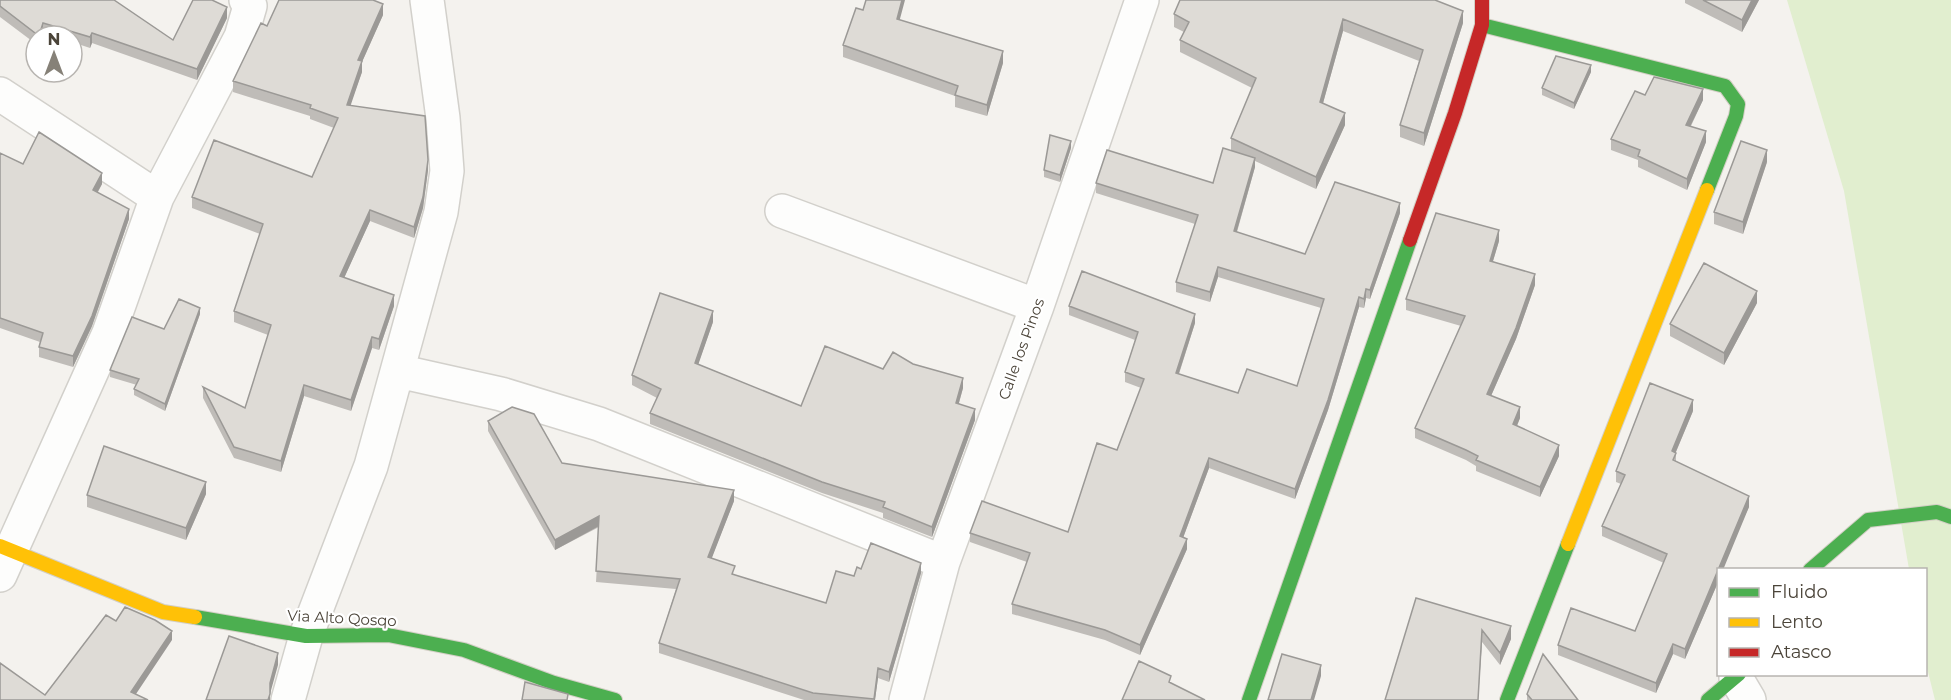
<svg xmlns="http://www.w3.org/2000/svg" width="1951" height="700" font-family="Montserrat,sans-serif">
<rect width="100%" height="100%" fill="#f4f2ee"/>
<path fill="#e1eecf" d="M1787,0H1951V700H1935L1926,664V570L1909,569L1844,191Z"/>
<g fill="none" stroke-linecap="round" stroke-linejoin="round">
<g stroke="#d2d0cb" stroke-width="36">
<path id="street" d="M0,94L157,197
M782,211L1037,306
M398,371L501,394L599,424L943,562
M0,575L109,333L157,197L241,37L250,6L246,0
M1736,678L1749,700
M288,700L306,636L371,466L441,212L447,171L443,118L427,0
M906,700L943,562L1037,306L1142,0"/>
</g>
<g stroke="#d3cfc5" stroke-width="16">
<path id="fast" d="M1482,25L1725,86L1738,104L1736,116L1707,190
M1810,570L1868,520L1937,512L1951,517
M195,617L306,636L388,635L464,650L554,683L615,700
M1249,700L1410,240
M1507,700L1568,544
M1708,700L1739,674"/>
</g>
<g stroke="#d3cfc5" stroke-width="16">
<path id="slow" d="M1568,544L1707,190
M0,546L163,612L195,617"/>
</g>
<g stroke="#d3cfc5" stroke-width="16">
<path id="jam" d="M1410,240L1455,113L1482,25V0"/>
</g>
<use href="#street" stroke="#fdfdfc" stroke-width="33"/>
<use href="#fast" stroke="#4caf50" stroke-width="14"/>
<use href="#slow" stroke="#ffc107" stroke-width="14"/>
<use href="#jam" stroke="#c62828" stroke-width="14"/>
</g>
<path fill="#bfbcb8" d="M0,0L173,40L227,18L197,80L92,43L90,48L72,42V36H52L43,33V36H36V44L0,17Z
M1180,0L1463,23L1424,146L1400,137V125L1419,61L1343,31L1323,103L1345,125L1316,189L1255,161V167L1237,232L1305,254L1400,213L1370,299L1366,298L1364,308L1359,307L1328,410L1295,499L1209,468L1183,538L1187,549L1140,655L1105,640L1012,614V604L1027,562L970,542V533L1068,532L1117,450L1141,388L1125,382V372L1135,340L1069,315V306L1195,323L1179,374L1238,393L1297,386L1321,308L1218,277L1210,302L1176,292V282L1195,224L1096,193V183H1213L1231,150V138L1252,88L1180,52V40L1184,32L1174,27V14Z
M1685,0H1759L1742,32L1685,3Z
M863,10L900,20L1003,63L987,116L955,107V96L843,57V45Z
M383,15L362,62V72L350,105L428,170L423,208L414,238L370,221L344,278L394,306L379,350L372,348L351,411L304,396L281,472L234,458L203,398V387L245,408L268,335L234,322V311L260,234L192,208V197L312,177L334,128L310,119V116L233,92V81L267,26Z
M1591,72L1574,109L1542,95V88Z
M1645,95L1703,100L1691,126L1706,142L1687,190L1638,167V160L1611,150V139Z
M1071,148L1060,182L1044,177V170Z
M0,153L23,164L102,184L98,192L129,219L92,326L73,367L39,357V347L40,342L0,328Z
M1767,162L1743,234L1714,224V212Z
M1499,241L1493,261L1535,285L1516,339L1491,396L1520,418L1517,426L1559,456L1540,497L1476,471V466L1466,460L1415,438V428L1461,326L1406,310V299Z
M1757,303L1724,365L1670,336V324Z
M200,314L165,411L134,395V389L137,385L110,377V370L164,329Z
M713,322L698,364L801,406L883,369L913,364L963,388L959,403L975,420L932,537L883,518V513L822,493L650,424V413L657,398L632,385V375Z
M1693,411L1676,452V461L1749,507L1719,570V580L1685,659L1673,654L1656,693L1558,655V645L1635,631L1664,563L1602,536V526L1621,484L1616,482V471Z
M488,421L562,463L734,501L711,559L735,575L826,603L861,569L921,573L889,682L878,678L875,700H804L659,653V643L676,589L596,582L599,527L555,550L488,431Z
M206,494L186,540L87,507V495Z
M1416,598L1511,639L1500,665L1482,642Z
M1527,694L1578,700H1527Z"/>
<path fill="#9b9996" d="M902,0H905L897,30V19Z
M1752,0H1759L1742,32V20Z
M383,4V15L362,62V72L347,116V105L358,60Z
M227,7V18L197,80V69Z
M1463,11V23L1424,146V133Z
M1343,19V31L1320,114V102Z
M43,23V36H39Z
M92,33V43L90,48V37Z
M1003,51V63L987,116V105Z
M1591,65V72L1574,109V103Z
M1703,89V100L1686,135V125Z
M1345,113V125L1316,189V177Z
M1706,131V142L1687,190V179Z
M1071,141V148L1060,182V175Z
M1767,150V162L1743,234V222Z
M1255,158V167L1234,241V231Z
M428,160V170L423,208L414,238V227Z
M102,173V184L93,200V190Z
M1400,203V213L1370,299V290Z
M129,209V219L92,326L73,367V356Z
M370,210V221L340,287V276Z
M1499,230V241L1490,271V261Z
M1218,267V277L1210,302V292Z
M1535,274V285L1516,339L1487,405V394Z
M1366,289V298L1364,308V299Z
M1757,291V303L1724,365V353Z
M394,295V306L379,350V339Z
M1359,297V307L1328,410L1295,499V489Z
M200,308V314L165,411V404Z
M713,311V322L695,374V363Z
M1195,314V323L1176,382V373Z
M372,337V348L351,411V400Z
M963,378V388L956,413V403Z
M304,385V396L281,472V461Z
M1693,400V411L1672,461V451Z
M1520,407V418L1513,435V424Z
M975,409V420L932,537V527Z
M1559,445V456L1540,497V487Z
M1209,458V468L1180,546V536Z
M206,482V494L186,540V528Z
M734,490V501L708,568V557Z
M1749,496V507L1723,570H1719V580L1685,659V649Z
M599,516V526L555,550V540Z
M1187,539V549L1140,655V645Z
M921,563V573L889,682V672Z
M1511,626V639L1500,665V653Z
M1482,630V642L1478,700Z
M172,631V640L132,700L131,692Z
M1673,644V654L1656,693V683Z
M278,653V665L270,694V700H268L270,683Z
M1321,665V676L1314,700H1311Z
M878,668V678L875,700H874Z"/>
<path fill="#dedbd6" stroke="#9b9996" stroke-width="1.5" d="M0,0H114L173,40L193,0H212L227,7L197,69L92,33L90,37L43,23L39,36L0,6Z
M279,0H373L383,4L358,60L362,61L347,105L425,116L428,160L423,197L414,227L370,210L340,276L394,295L379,339L372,337L351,400L304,385L281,461L234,447L203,387L245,408L271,325L234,311L263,224L192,197L214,140L312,177L338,118L310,108L311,105L233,81L261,23L267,26Z
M866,0H902L897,19L1003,51L987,105L955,95L958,86L843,45L856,8L863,10Z
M1180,0H1435L1463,11L1424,133L1400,125L1423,50L1343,19L1320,102L1345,113L1316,177L1231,138L1256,78L1180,40L1189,22L1174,14Z
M1703,0H1752L1742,20Z
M1556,56L1591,65L1574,103L1542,88Z
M1654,77L1703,89L1686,125L1706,131L1687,179L1638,156L1640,150L1611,139L1635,91L1645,95Z
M39,132L102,173L93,190L129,209L92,316L73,356L39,347L43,333L0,318V153L23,164Z
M1050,135L1071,141L1060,175L1044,170Z
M1741,141L1767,150L1743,222L1714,212Z
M1223,148L1255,158L1234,231L1305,254L1335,182L1400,203L1370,290L1366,289L1364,299L1359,297L1328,400L1295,489L1209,458L1180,536L1187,539L1140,645L1105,630L1012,604L1030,553L970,533L982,501L1068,532L1097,443L1117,450L1144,379L1125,372L1138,332L1069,306L1082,271L1195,314L1176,373L1238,393L1247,369L1297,386L1324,299L1218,267L1210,292L1176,282L1198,215L1096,183L1107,150L1213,183Z
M1436,213L1499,230L1490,261L1535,274L1516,328L1487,394L1520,407L1513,424L1559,445L1540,487L1476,460L1478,456L1466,450L1415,428L1465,316L1406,299Z
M1704,263L1757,291L1724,353L1670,324Z
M660,293L713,311L695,363L801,406L825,346L883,369L893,352L913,364L963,378L956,403L975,409L932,527L883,507L885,502L822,482L650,413L661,389L632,375Z
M179,299L200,308L165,404L134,389L139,379L110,370L132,317L164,329Z
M1650,383L1693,400L1672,451L1676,453L1673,460L1749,496L1685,649L1673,644L1656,683L1558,645L1571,608L1635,631L1667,554L1602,526L1625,475L1616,471Z
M512,407L534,414L562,463L734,490L708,557L735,566L732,574L826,603L836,571L854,576L857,567L861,569L871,543L921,563L889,672L878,668L874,699L813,693L659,643L680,579L596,571L599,516L555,540L488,421Z
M104,446L206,482L186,528L87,495Z
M1416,598L1511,626L1500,653L1482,630L1478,700H1385Z
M125,607L155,620L172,631L131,692L148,700H0V663L45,695L106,615L116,621Z
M229,636L278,653L270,683V694L268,700H206Z
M1282,654L1321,665L1311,700H1268Z
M1543,654L1578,700H1532L1527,694Z
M1139,661L1171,676L1169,682L1205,700H1122Z
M525,682L568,694L567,700H522Z"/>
<g text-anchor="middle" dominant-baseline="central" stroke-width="4.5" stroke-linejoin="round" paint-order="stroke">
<g font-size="15" fill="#4b4439" stroke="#fff">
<text transform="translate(1021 349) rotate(-70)">Calle los Pinos</text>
<text transform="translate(342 618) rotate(3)">Via Alto Qosqo</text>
</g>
</g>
<rect x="1717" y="568" width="210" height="108" fill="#ffffff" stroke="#b7b4b0" stroke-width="1.5"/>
<rect x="1729" y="588" width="30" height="9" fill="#4caf50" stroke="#b7b4b0" stroke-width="1.5"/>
<text x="1771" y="598" font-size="18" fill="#4b4439">Fluido</text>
<rect x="1729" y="618" width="30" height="9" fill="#ffc107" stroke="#b7b4b0" stroke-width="1.5"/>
<text x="1771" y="628" font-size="18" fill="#4b4439">Lento</text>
<rect x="1729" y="648" width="30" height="9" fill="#c62828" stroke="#b7b4b0" stroke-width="1.5"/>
<text x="1771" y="658" font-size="18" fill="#4b4439">Atasco</text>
<g transform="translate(54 54)"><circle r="28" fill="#ffffff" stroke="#b7b4b0" stroke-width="1.5"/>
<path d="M0-4.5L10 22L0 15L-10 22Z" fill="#868178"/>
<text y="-9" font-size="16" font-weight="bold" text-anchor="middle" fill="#4b4439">N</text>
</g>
</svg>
